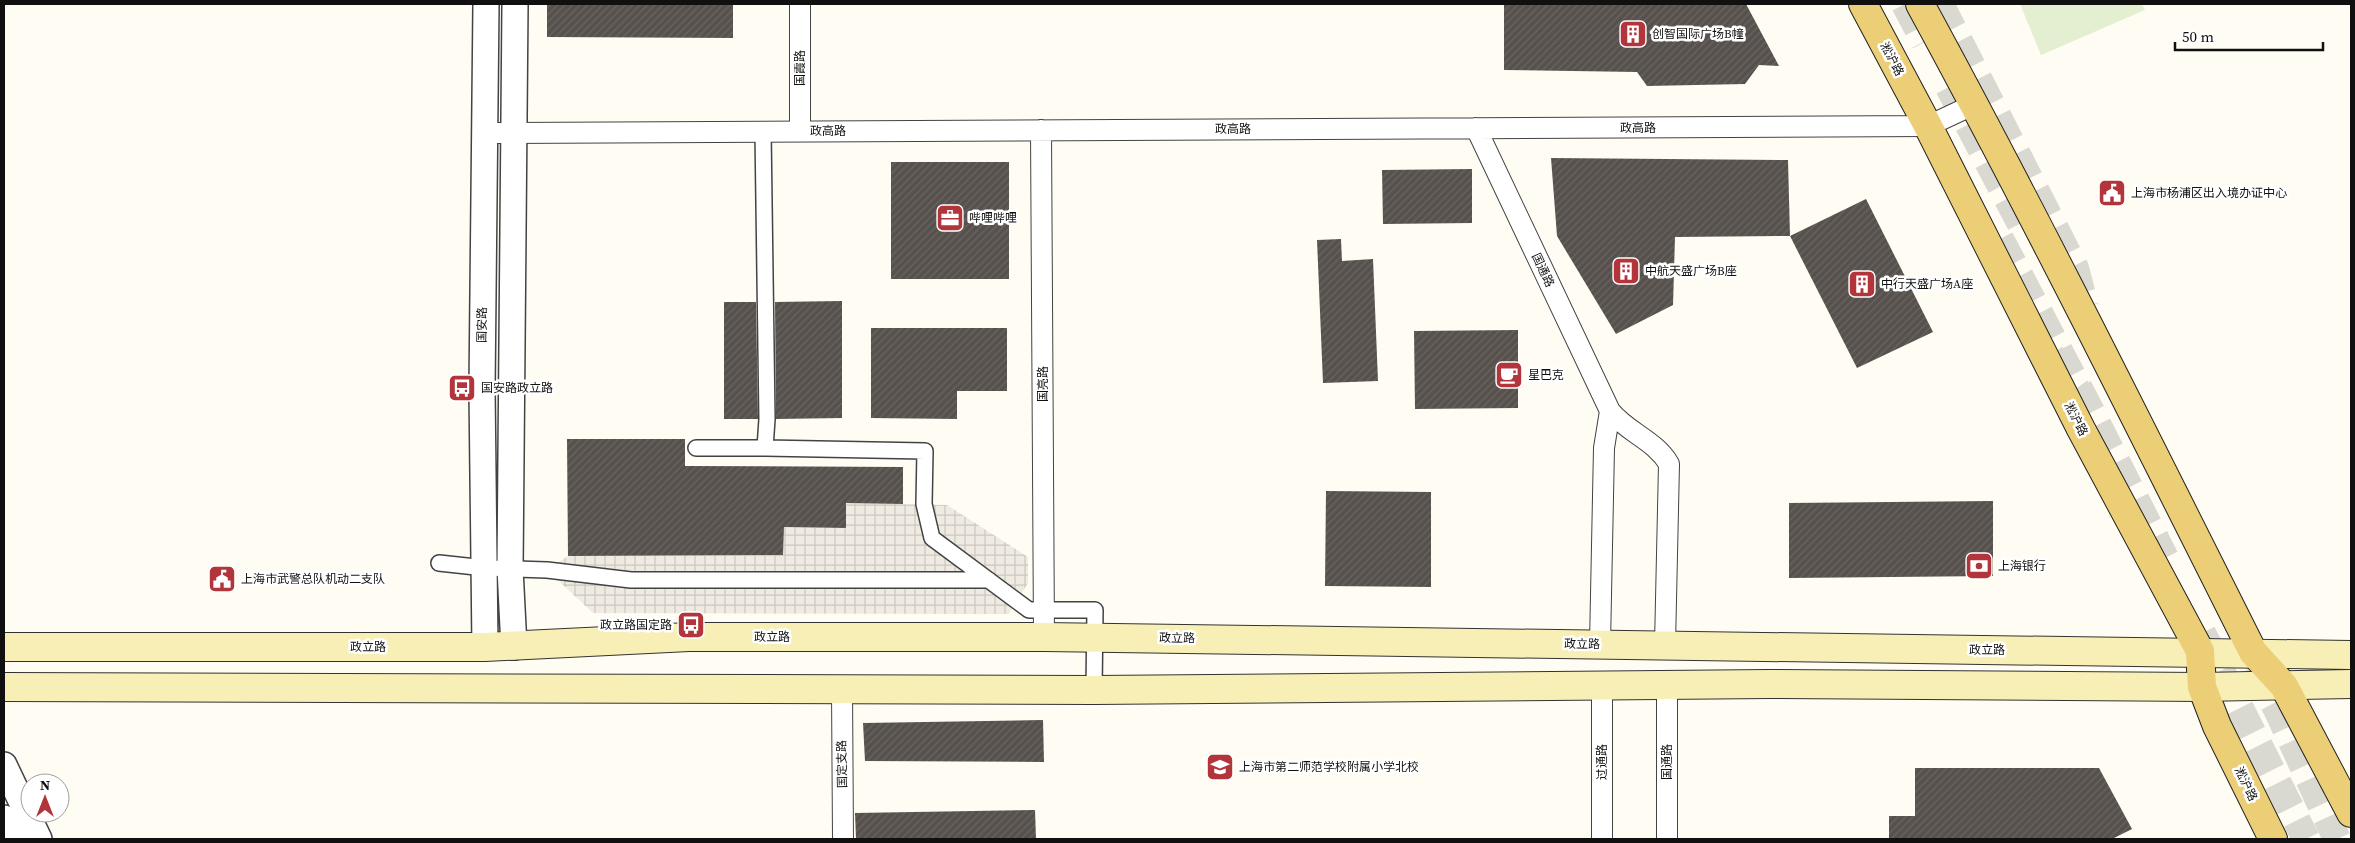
<svg xmlns="http://www.w3.org/2000/svg" width="2355" height="843" font-family="'Source Serif 4','Noto Sans SC',serif">
<defs>
<pattern id="plaza-grid" width="8" height="8" patternUnits="userSpaceOnUse" patternTransform="scale(1.25)"><rect width="8" height="8" fill="#efebe2"/><path d="M0 4h8M4 0v8" fill="none" stroke="#ccc8c1"/></pattern>
<pattern id="building-hatch" width="6" height="6" patternUnits="userSpaceOnUse" patternTransform="scale(1.25)"><rect width="6" height="6" fill="#57514d"/><path d="M-1 1l2-2M0 6l6-6M5 7l2-2" fill="none" stroke="#6a6562"/></pattern>
</defs>
<rect width="100%" height="100%" fill="#fefcf3"/>
<path fill="#e4eed0" d="M2020,4H2142L2145,10L2041,55Z"/>
<path fill="url(#plaza-grid)" d="M846,503L947,505L1028,557V583L1009,614L593,613L547,570L568,556L783,555L784,527L845,528Z"/>
<path fill="url(#building-hatch)" d="M547,4H733V38L547,37Z
M1504,4H1746L1779,66L1759,65L1745,84L1647,86L1637,72L1504,70Z
M1551,158L1788,160L1790,236L1675,237L1673,305L1616,334L1557,236Z
M891,162H1009V279H891Z
M1472,169V223L1383,224L1382,170Z
M1866,199L1933,332L1857,368L1790,236Z
M1341,239L1342,261L1373,259L1378,381L1323,383L1317,240Z
M842,301V418L776,419L775,302Z
M724,302H756L758,419H724Z
M871,328H1007V391H957V419L871,418Z
M1518,330V408L1415,409L1414,331Z
M567,439H685V466L903,467V504L846,503V528L784,527L783,555L568,556Z
M1326,491L1431,492V587L1325,586Z
M1993,501V576L1789,578V503Z
M1043,720L1044,762L865,761L863,723Z
M1915,768H2099L2132,829L2112,839H1889V816H1915Z
M1035,810L1036,839H856L855,813Z"/>
<g fill="none" stroke-linecap="round" stroke-linejoin="round">
<path stroke="#dad9d1" stroke-width="28" stroke-dasharray="28 14" stroke-linecap="butt" d="M1940,4L2075,268L2085,307
M2051,355L2087,404"/>
<path stroke="#dad9d1" stroke-width="28" stroke-dasharray="28 14" stroke-linecap="butt" d="M1905,4L1925,42
M1949,87L2022,226
M2000,239L2087,404L2165,558
M2202,633L2306,839
M2254,666L2277,709L2337,839"/>
<g stroke="#434343" stroke-width="18">
<path id="pedestrian" d="M763,131L767,419L765,448L925,451L924,504L932,538L1029,610H1095L1094,690
M696,448H765
M439,563L485,568L547,570L631,580H989"/>
</g>
<g stroke="#434343" stroke-width="22">
<path id="minor" d="M1476,128L1610,411C1628,433 1655,440 1669,464L1665,645
M1041,130L1044,637
M800,131V4
M485,133L1928,126L1975,104
M1600,644L1604,448L1610,411
M842,689L843,839
M1602,839V685
M1667,839V685"/>
</g>
<g stroke="#434343" stroke-width="28">
<path id="tertiary" d="M485,647L482,389L486,4
M514,647L510,569L515,4
M4,765L39,839
M4,818L15,839"/>
</g>
<g stroke="#323232" stroke-width="30">
<path id="secondary" d="M4,647H485L689,637H1044L2351,655
M4,687L1094,690L1769,684L2202,687L2351,684"/>
</g>
<g stroke="#212121" stroke-width="30">
<path id="primary" d="M1863,4L1928,126L2081,429L2200,651L2202,687L2217,726L2273,839
M1920,4C2036,217 2144,435 2253,652L2284,686L2351,813"/>
</g>
<use href="#pedestrian" stroke="#fff" stroke-width="15"/>
<use href="#minor" stroke="#fff" stroke-width="20"/>
<use href="#tertiary" stroke="#fff" stroke-width="25"/>
<use href="#secondary" stroke="#f7efb5" stroke-width="28"/>
<use href="#primary" stroke="#ebce76" stroke-width="28"/>
</g>
<defs>
<g id="building-square" transform="scale(1.4375)"><rect x="-9" y="-9" width="18" height="18" rx="4" fill="#b2353b" stroke="#fff"/><path d="M-4-6H4V6H1V3H-1V6H-4ZM-2.5-4.3h1.7v1.8h-1.7ZM.8-4.3h1.7v1.8H.8ZM-2.5-1h1.7V.8h-1.7ZM.8-1h1.7V.8H.8Z" fill="#fff"/></g>
<g id="civic-square" transform="scale(1.4375)"><rect x="-9" y="-9" width="18" height="18" rx="4" fill="#b2353b" stroke="#fff"/><path d="M-.6-6.5H3V-4.5H.6V-3L4-1V1h2V6H-6V1h2V-1L-.6-3ZM-1.2 2.5V6h2.4V2.5Z" fill="#fff"/></g>
<g id="office-square" transform="scale(1.4375)"><rect x="-9" y="-9" width="18" height="18" rx="4" fill="#b2353b" stroke="#fff"/><path d="M-6-3h4V-5.5h4V-3h4V5H-6ZM-1-4.5V-3h2v-1.5ZM-6 0V1H6V0Z" fill="#fff"/></g>
<g id="cafe-square" transform="scale(1.4375)"><rect x="-9" y="-9" width="18" height="18" rx="4" fill="#b2353b" stroke="#fff"/><path d="M-5.5-4.5H6V0H3Q3 3.5 0 3.5H-2.5Q-5.5 3.5-5.5 0ZM3-3.2v2h1.7v-2ZM-6 4.5H4V6H-6Z" fill="#fff"/></g>
<g id="bus-square" transform="scale(1.4375)"><rect x="-9" y="-9" width="18" height="18" rx="4" fill="#b2353b" stroke="#fff"/><path d="M-5-6H5V4H4V6H2V4H-2V6H-4V4H-5ZM-3.5-4V0h7V-4ZM-3.5 1.2v1.5H-2V1.2ZM2 1.2v1.5H3.5V1.2Z" fill="#fff"/></g>
<g id="bank-square" transform="scale(1.4375)"><rect x="-9" y="-9" width="18" height="18" rx="4" fill="#b2353b" stroke="#fff"/><path d="M-6-4H6V4H-6ZM0-2.3a2.3 2.3 0 1 0 0 4.6a2.3 2.3 0 1 0 0-4.6Z" fill="#fff"/></g>
<g id="school-square" transform="scale(1.4375)"><rect x="-9" y="-9" width="18" height="18" rx="4" fill="#b2353b" stroke="#fff"/><path d="M0-5L7-2L0 1L-7-2ZM-4 1L0 2.5L4 1V4Q0 6-4 4Z" fill="#fff"/></g>
</defs>
<g fill-rule="evenodd">
<use href="#building-square" x="1633" y="34"/>
<use href="#civic-square" x="2112" y="193"/>
<use href="#office-square" x="950" y="218"/>
<use href="#building-square" x="1626" y="271"/>
<use href="#building-square" x="1862" y="284"/>
<use href="#cafe-square" x="1509" y="375"/>
<use href="#bus-square" x="462" y="388"/>
<use href="#bank-square" x="1979" y="566"/>
<use href="#civic-square" x="222" y="579"/>
<use href="#bus-square" x="691" y="625"/>
<use href="#school-square" x="1220" y="767"/>
</g>
<g text-anchor="middle" dominant-baseline="central" stroke-width="5" stroke-linejoin="round" paint-order="stroke">
<g font-size="12" fill="#101010" stroke="#fff" text-anchor="start">
<text x="1652" y="34">创智国际广场B幢</text>
<text x="2131" y="193">上海市杨浦区出入境办证中心</text>
<text x="969" y="218">哔哩哔哩</text>
<text x="1645" y="271">中航天盛广场B座</text>
<text x="1881" y="284">中行天盛广场A座</text>
<text x="1528" y="375">星巴克</text>
<text x="481" y="388">国安路政立路</text>
<text x="1998" y="566">上海银行</text>
<text x="241" y="579">上海市武警总队机动二支队</text>
<text x="672" y="625" text-anchor="end">政立路国定路</text>
<text x="1239" y="767">上海市第二师范学校附属小学北校</text>
</g>
<g font-size="12" fill="#101010" stroke="#fff">
<text transform="translate(1892 59) rotate(62)">淞沪路</text>
<text transform="translate(800 68) rotate(-90)">国霞路</text>
<text x="1638" y="128">政高路</text>
<text x="1233" y="129">政高路</text>
<text x="828" y="131">政高路</text>
<text transform="translate(1543 270) rotate(65)">国通路</text>
<text transform="translate(482 325) rotate(-89)">国安路</text>
<text transform="translate(1043 384) rotate(-90)">国亮路</text>
<text transform="translate(2076 419) rotate(63)">淞沪路</text>
<text x="772" y="637">政立路</text>
<text transform="translate(1177 638) rotate(1)">政立路</text>
<text transform="translate(1582 644) rotate(1)">政立路</text>
<text x="368" y="647">政立路</text>
<text x="1987" y="650">政立路</text>
<text transform="translate(1602 762) rotate(-90)">过通路</text>
<text transform="translate(1667 762) rotate(-90)">国通路</text>
<text transform="translate(842 764) rotate(-91)">国定支路</text>
<text transform="translate(2246 784) rotate(64)">淞沪路</text>
</g>
</g>
<rect width="2355" height="843" fill="none" stroke="#101010" stroke-width="10"/>
<g transform="translate(45 798)"><circle r="24" fill="#ffffff" stroke="#9f9f9f"/>
<path d="M0-4L9 19L0 12L-9 19Z" fill="#b2353b"/>
<text y="-8" font-size="14" font-weight="bold" text-anchor="middle" fill="#101010">N</text>
</g>
<path d="M2175 42v8h148v-8" fill="none" stroke="#101010" stroke-width="2.5"/>
<text x="2182" y="42" font-size="15" fill="#101010" stroke="#ffffff" stroke-width="4" paint-order="stroke">50 m</text>
</svg>
